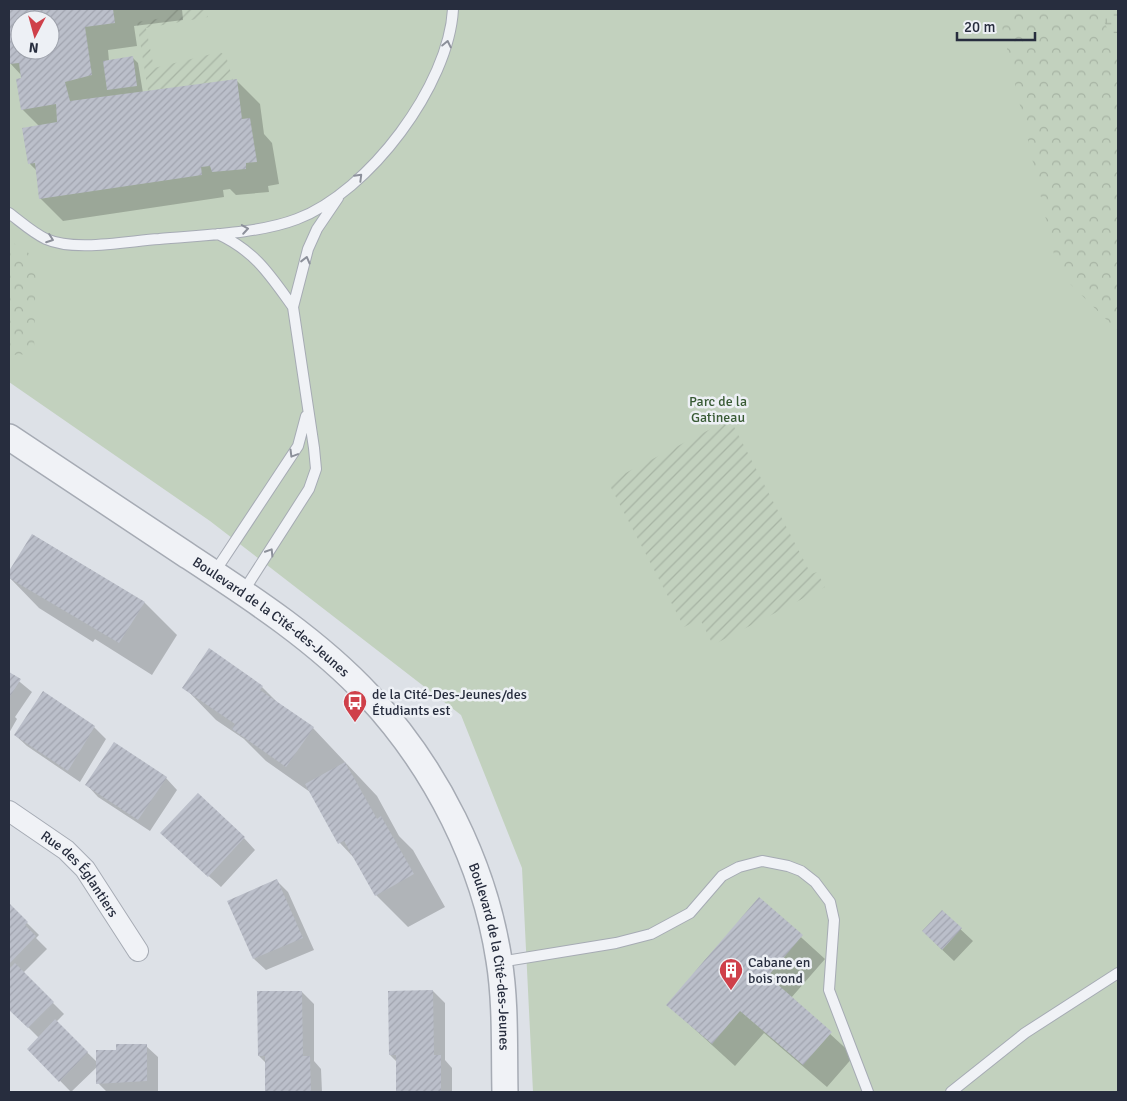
<svg xmlns="http://www.w3.org/2000/svg" width="1127" height="1101" font-family="Signika,sans-serif">
<defs>
<pattern id="forest-crowns" width="20" height="18" patternUnits="userSpaceOnUse" patternTransform="scale(1.25)"><rect width="20" height="18" fill="#c2d1be"/><path d="M2 6a3 3 0 1 1 6 0M12 15a3 3 0 1 1 6 0" fill="none" stroke="#a7b4a4"/></pattern>
<pattern id="wetland-marsh" width="20" height="14" patternUnits="userSpaceOnUse" patternTransform="scale(1.25)"><rect width="20" height="14" fill="#c2d1be"/><path d="M1 5h8M5 5V1M11 12h8M15 12V8" fill="none" stroke="#a7b4a4"/></pattern>
<pattern id="garden-furrows" width="10" height="10" patternUnits="userSpaceOnUse" patternTransform="scale(1.25)"><rect width="10" height="10" fill="#c2d1be"/><path d="M-1 1l2-2M0 10L10 0M9 11l2-2" fill="none" stroke="#a7b4a4"/></pattern>
<pattern id="building-hatch" width="6" height="6" patternUnits="userSpaceOnUse" patternTransform="scale(1.25)"><rect width="6" height="6" fill="#bbbfca"/><path d="M-1 1l2-2M0 6l6-6M5 7l2-2" fill="none" stroke="#a1a4af"/></pattern>
</defs>
<rect width="100%" height="100%" fill="#dde1e7"/>
<path fill="#c2d1be" fill-rule="evenodd" d="M9,9H1118V1092H533L522,868L461,715L210,521L9,382ZM20,20H50V50H20Z"/>
<path fill="url(#forest-crowns)" d="M998,9H1098L1118,50V331L1058,272Z
M9,240L36,258L34,354L9,355Z"/>
<path fill="url(#wetland-marsh)" d="M1098,9H1118V50Z"/>
<path fill="url(#garden-furrows)" d="M168,9H206L208,17L146,28L154,68L220,52L226,56L233,80L148,91L137,22L169,17Z
M730,419L811,574L817,572L825,587L713,645L700,619L684,627L608,482Z"/>
<path fill="#0003" fill-rule="evenodd" d="M9,9H182L183,20L134,26L137,46L108,50L109,61L133,58L138,63L143,93L237,81L260,104L264,134L272,143L279,184L268,186L269,192L236,195L230,189L223,190L224,197L63,221L40,198L37,171L30,164L40,127L22,109V76L10,63ZM20,20H50V50H20Z
M33,535L145,603L177,635L152,675L95,639L93,642L39,608L9,577V573Z
M9,673L32,692L15,717L17,719L9,733Z
M184,687H262L283,708L313,728L377,796L399,836L413,850L445,907L408,927L376,895L355,859L340,843L310,792L266,761L244,739L216,720Z
M44,693L94,727L106,739L80,782L27,746L15,735Z
M166,778L177,790L150,831L98,797L87,785Z
M244,838L255,850L221,887L174,845Z
M277,881L288,892L314,950L266,970L254,959Z
M759,899L825,959L791,998L854,1056L827,1087L764,1033L735,1066L668,1005Z
M9,905L39,935L36,938L47,949L23,973L64,1014L56,1022L98,1063L117,1051L146,1046L158,1057V1092H107L98,1083V1066L71,1092L29,1049L39,1038L9,1008L11,969L9,968Z
M942,912L973,941L954,961L935,943Z
M433,991L445,1003V1060L452,1068V1092H397V1062L390,1055Z
M302,992L314,1004V1061L321,1069L322,1092H267L266,1063L259,1056Z"/>
<path fill="url(#building-hatch)" fill-rule="evenodd" d="M9,9H113L115,23L85,27L92,75L65,82L70,101L237,79L242,119L250,118L257,162L246,163V169L212,172L210,166L201,167L202,175L39,199L35,163L28,164L22,128L57,122L56,104L21,110L16,79L21,78L19,63L9,64ZM20,20H50V50H20Z
M133,56L137,86L107,90L103,61Z
M32,534L145,602L119,643L9,578V571Z
M209,648L263,686L260,690L314,727L286,767L232,729L235,724L182,688Z
M9,672L21,679L9,698Z
M43,691L95,726L68,771L14,735Z
M114,742L167,777L138,820L85,785Z
M345,762L377,819L381,816L414,874L375,896L344,841L338,844L305,784Z
M198,793L245,837L208,877L160,833Z
M277,879L303,938L253,959L227,901Z
M759,897L803,935L768,976L832,1032L803,1065L740,1011L712,1044L666,1005Z
M9,903L28,922L25,925L36,936L9,964Z
M942,910L962,928L942,950L922,931Z
M15,963L54,1002L28,1028L9,1010V969Z
M433,990L434,1055H441V1092H396V1055H389L388,991Z
M257,991H302L303,1056H310L311,1092H265V1056H258Z
M55,1019L88,1052L59,1082L27,1049Z
M116,1044H147V1081L96,1084V1050H116Z"/>
<g fill="none" stroke-linecap="round" stroke-linejoin="round">
<g stroke="#a6abb4" stroke-width="12">
<path id="service" d="M9,213C21,222 33,233 46,239C75,252 128,241 159,239C201,235 258,234 297,219C369,192 449,85 453,9
M218,234C255,251 270,275 293,307
M214,573L298,446L306,416
M243,592L309,489L316,469L314,448L293,307L308,249L317,229L338,198
M500,962L616,943L651,934L690,913L722,876L739,867L762,861L788,866L801,871L815,882L830,902L834,920L829,990L868,1092
M951,1092L1025,1033L1118,973"/>
</g>
<g stroke="#a6abb4" stroke-width="22">
<g id="minor">
<path id="s1" d="M9,811L66,850L85,869L138,951"/>
</g>
</g>
<g stroke="#a6abb4" stroke-width="28">
<g id="tertiary">
<path id="s2" d="M9,437C67,476 126,515 185,554C249,596 317,640 369,696C436,768 484,863 499,960C506,1003 504,1049 505,1092"/>
</g>
</g>
<use href="#service" stroke="#f0f2f6" stroke-width="10"/>
<use href="#minor" stroke="#f0f2f6" stroke-width="20"/>
<use href="#tertiary" stroke="#f0f2f6" stroke-width="25"/>
</g>
<defs><path id="oneway-chevron" d="M-2-3.5L2.5 0L-2 3.5" fill="none" stroke-width="1.6" stroke-linecap="round" stroke-linejoin="round" transform="scale(1.25)"/></defs>
<g stroke="#8c909a">
<use href="#oneway-chevron" transform="translate(447 44) rotate(-78)"/>
<use href="#oneway-chevron" transform="translate(359 177) rotate(-45)"/>
<use href="#oneway-chevron" transform="translate(245 229) rotate(-9)"/>
<use href="#oneway-chevron" transform="translate(50 239) rotate(20)"/>
<use href="#oneway-chevron" transform="translate(306 260) rotate(-76)"/>
<use href="#oneway-chevron" transform="translate(293 454) rotate(121)"/>
<use href="#oneway-chevron" transform="translate(270 552) rotate(-58)"/>
</g>
<defs>
<g id="bus-pin" transform="scale(1.25)"><path d="M0 17L-7.5 6A9.5 9.5 0 1 1 7.5 6Z" fill="#cf404a" stroke="#edf0f5"/><path d="M-5-6H5V4H4V6H2V4H-2V6H-4V4H-5ZM-3.5-4V0h7V-4ZM-3.5 1.2v1.5H-2V1.2ZM2 1.2v1.5H3.5V1.2Z" fill="#fff"/></g>
<g id="building-pin" transform="scale(1.25)"><path d="M0 17L-7.5 6A9.5 9.5 0 1 1 7.5 6Z" fill="#cf404a" stroke="#edf0f5"/><path d="M-4-6H4V6H1V3H-1V6H-4ZM-2.5-4.3h1.7v1.8h-1.7ZM.8-4.3h1.7v1.8H.8ZM-2.5-1h1.7V.8h-1.7ZM.8-1h1.7V.8H.8Z" fill="#fff"/></g>
</defs>
<g fill-rule="evenodd">
<use href="#bus-pin" x="355" y="702"/>
<use href="#building-pin" x="731" y="970"/>
</g>
<g text-anchor="middle" dominant-baseline="central" stroke-width="5" stroke-linejoin="round" paint-order="stroke">
<g font-size="14" fill="#385a34" stroke="#edf0f5">
<text x="718" y="401">Parc de la<tspan x="718" dy="16">Gatineau</tspan></text>
</g>
<g font-size="14" fill="#272d3e" stroke="#edf0f5">
<text stroke="none"><textPath href="#s2" startOffset="318">Boulevard de la Cité-des-Jeunes</textPath></text>
<text stroke="none"><textPath href="#s1" startOffset="96">Rue des Églantiers</textPath></text>
<text stroke="none"><textPath href="#s2" startOffset="738">Boulevard de la Cité-des-Jeunes</textPath></text>
</g>
<g font-size="14" fill="#272d3e" stroke="#edf0f5" text-anchor="start">
<text x="372" y="694">de la Cité-Des-Jeunes/des<tspan x="372" dy="16">Étudiants est</tspan></text>
<text x="748" y="962">Cabane en<tspan x="748" dy="16">bois rond</tspan></text>
</g>
</g>
<rect width="1127" height="1101" fill="none" stroke="#272d3e" stroke-width="20"/>
<g transform="translate(35 35) rotate(186)"><circle r="24" fill="#edf0f5" stroke="#9ea2ac"/>
<path d="M0-4L9 19L0 12L-9 19Z" fill="#cf404a"/>
<text y="-8" font-size="14" font-weight="bold" text-anchor="middle" fill="#272d3e">N</text>
</g>
<path d="M957 32v8h78v-8" fill="none" stroke="#272d3e" stroke-width="2.5"/>
<text x="964" y="32" font-size="15" fill="#272d3e" stroke="#edf0f5" stroke-width="4" paint-order="stroke">20 m</text>
</svg>
